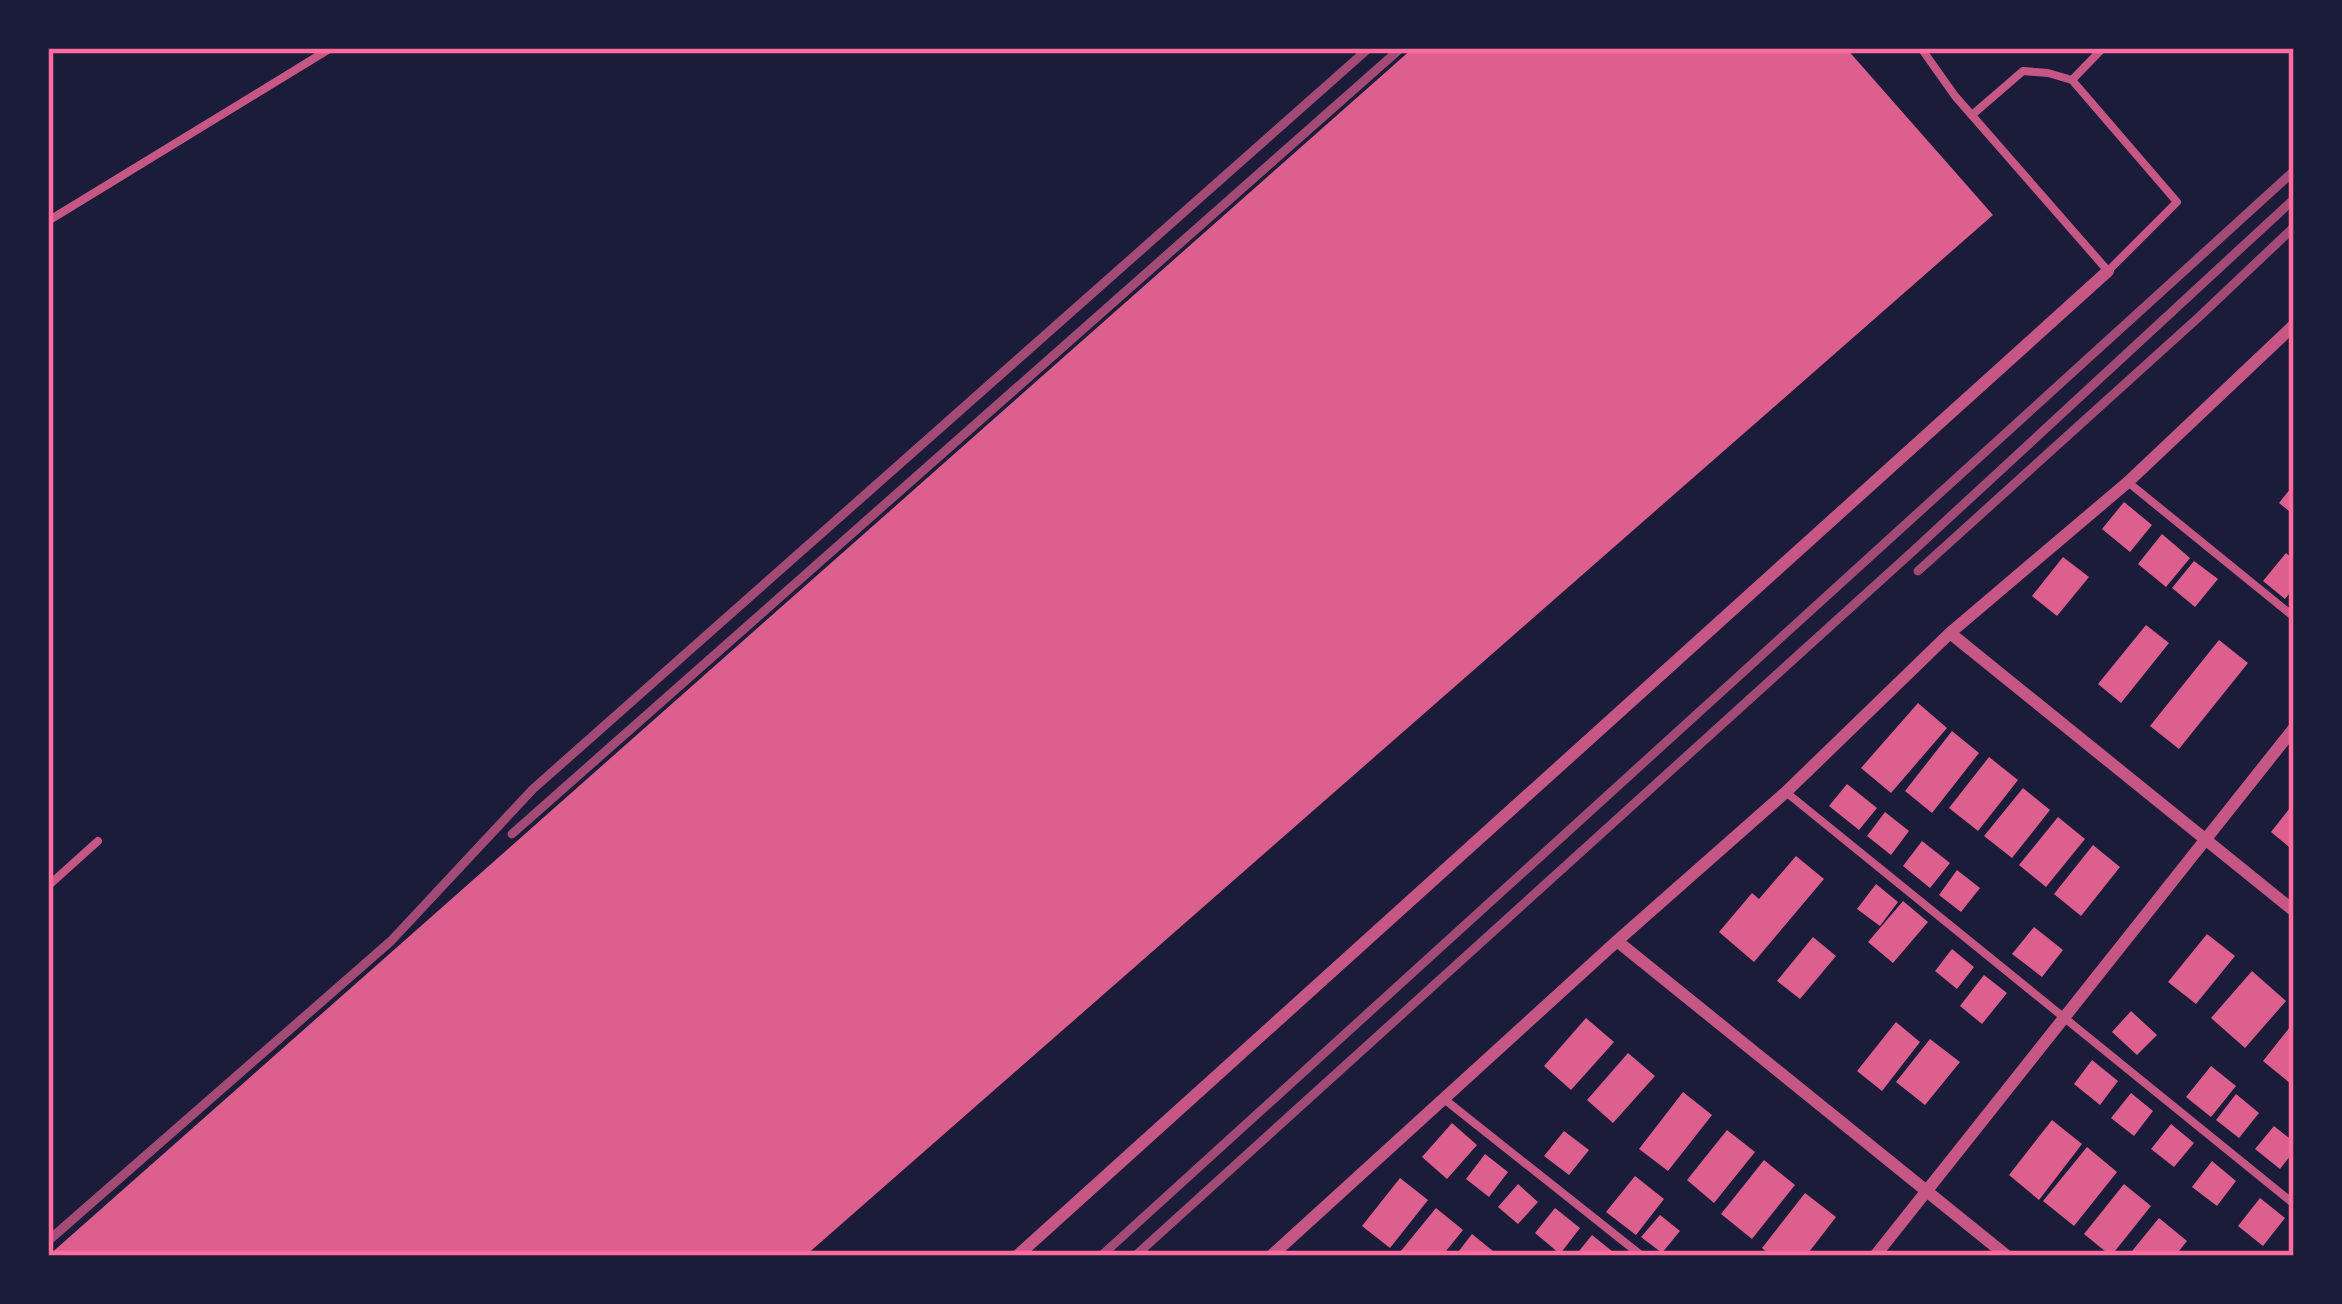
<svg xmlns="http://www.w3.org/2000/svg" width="2342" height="1304" font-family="'Noto Serif',serif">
<rect width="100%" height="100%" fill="#1b1b3a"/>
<path fill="#dd5f8e" d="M1413,48H1846L1993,215L805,1256H48Z
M2294,484V515L2279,503Z
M2124,502L2152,525L2130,552L2102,529Z
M2162,534L2190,558L2166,587L2138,564Z
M2286,553L2294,560V588L2285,599L2263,581Z
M2063,557L2089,577L2057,616L2032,596Z
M2194,561L2218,579L2195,607L2172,588Z
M2146,625L2169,643L2121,703L2098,684Z
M2219,640L2248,663L2179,749L2150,726Z
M1918,703L1947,728L1891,793L1861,768Z
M1952,731L1979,753L1932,813L1905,791Z
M1989,757L2018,780L1978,831L1949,808Z
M1847,784L1877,808L1859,830L1829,806Z
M2023,788L2050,810L2012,858L1984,836Z
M2294,803V851L2271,832Z
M1885,812L1909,831L1891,855L1867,836Z
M2058,817L2085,839L2046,887L2019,865Z
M1922,841L1950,863L1930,888L1903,866Z
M2093,845L2120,867L2081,916L2054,894Z
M1796,856L1824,879L1754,962L1719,932L1752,893L1759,899Z
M1957,870L1980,888L1961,912L1939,895Z
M1876,884L1898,902L1880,926L1857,909Z
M1903,901L1928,922L1893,963L1868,942Z
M2034,927L2063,950L2042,977L2012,954Z
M2207,934L2235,956L2196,1004L2168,982Z
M1813,937L1836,956L1800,999L1777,981Z
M1952,949L1974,967L1957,989L1935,971Z
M2252,971L2286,1001L2245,1048L2211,1018Z
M1984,975L2007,993L1982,1024L1960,1006Z
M2131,1011L2157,1035L2137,1055L2112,1032Z
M1586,1018L1614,1042L1571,1090L1544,1066Z
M1896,1022L1920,1042L1882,1091L1857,1071Z
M2294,1022V1080L2291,1084L2263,1061Z
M1930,1039L1960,1062L1925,1105L1896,1082Z
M1628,1053L1655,1076L1613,1123L1587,1100Z
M2092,1060L2118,1081L2100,1105L2074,1084Z
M2211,1066L2236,1086L2211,1117L2186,1097Z
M1683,1092L1712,1115L1668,1171L1639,1149Z
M2131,1093L2153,1111L2134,1136L2111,1118Z
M2236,1094L2259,1113L2239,1138L2216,1120Z
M2052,1120L2082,1144L2039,1200L2009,1175Z
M1452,1123L1477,1145L1447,1179L1422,1157Z
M2171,1124L2194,1143L2174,1167L2151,1149Z
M2274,1126L2294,1142V1151L2280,1169L2255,1149Z
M1727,1130L1755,1152L1714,1203L1687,1180Z
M1564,1131L1589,1150L1569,1175L1544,1156Z
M2087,1147L2117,1172L2074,1226L2043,1201Z
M1485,1154L1508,1172L1489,1197L1466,1179Z
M1764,1160L1795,1185L1752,1239L1721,1214Z
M2212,1161L2236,1181L2217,1206L2192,1187Z
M1635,1176L1664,1199L1636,1235L1606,1212Z
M1400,1178L1428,1200L1390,1248L1362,1226Z
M1518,1184L1538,1202L1518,1224L1498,1207Z
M2124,1184L2151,1206L2111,1256L2084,1234Z
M1805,1193L1836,1217L1806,1256H1771L1762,1248Z
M2260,1198L2285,1218L2263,1246L2238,1226Z
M1436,1208L1463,1230L1442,1256H1404L1400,1252Z
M1555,1208L1580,1228L1560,1254L1535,1233Z
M1660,1215L1680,1231L1662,1253L1641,1237Z
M2159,1218L2187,1241L2175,1256H2128Z
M1472,1234L1499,1256H1455Z
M1592,1235L1618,1256H1575Z"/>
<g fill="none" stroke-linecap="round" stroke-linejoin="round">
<path stroke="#c65784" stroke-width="8" d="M1921,48L1955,96L2108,271L2177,202L2072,80L2103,48
M1972,115L2023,71L2048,73L2072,80
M48,221L331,48
M2129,483L2294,617
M1787,793L2294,1204
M48,886L98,841
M1444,1099L1642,1256"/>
<path stroke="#c65784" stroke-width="12" d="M1950,633L2294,911
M1617,941L2007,1256
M1017,1256L2108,271
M1271,1256L1617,941L1786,792L1950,633L2128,482L2294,325
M1875,1256L2294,728"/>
<path stroke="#a44b75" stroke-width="9" d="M1918,571L2200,316L2294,227
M512,834L1401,48
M48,1241L391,941L533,789L1369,48
M1101,1256L2294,171
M1135,1256L1912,552L2294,199"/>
</g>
<rect width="2342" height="1304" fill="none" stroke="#1b1b3a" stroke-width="102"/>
<rect x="51" y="51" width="2240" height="1202" fill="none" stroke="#ff6b9d" stroke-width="4.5"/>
</svg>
